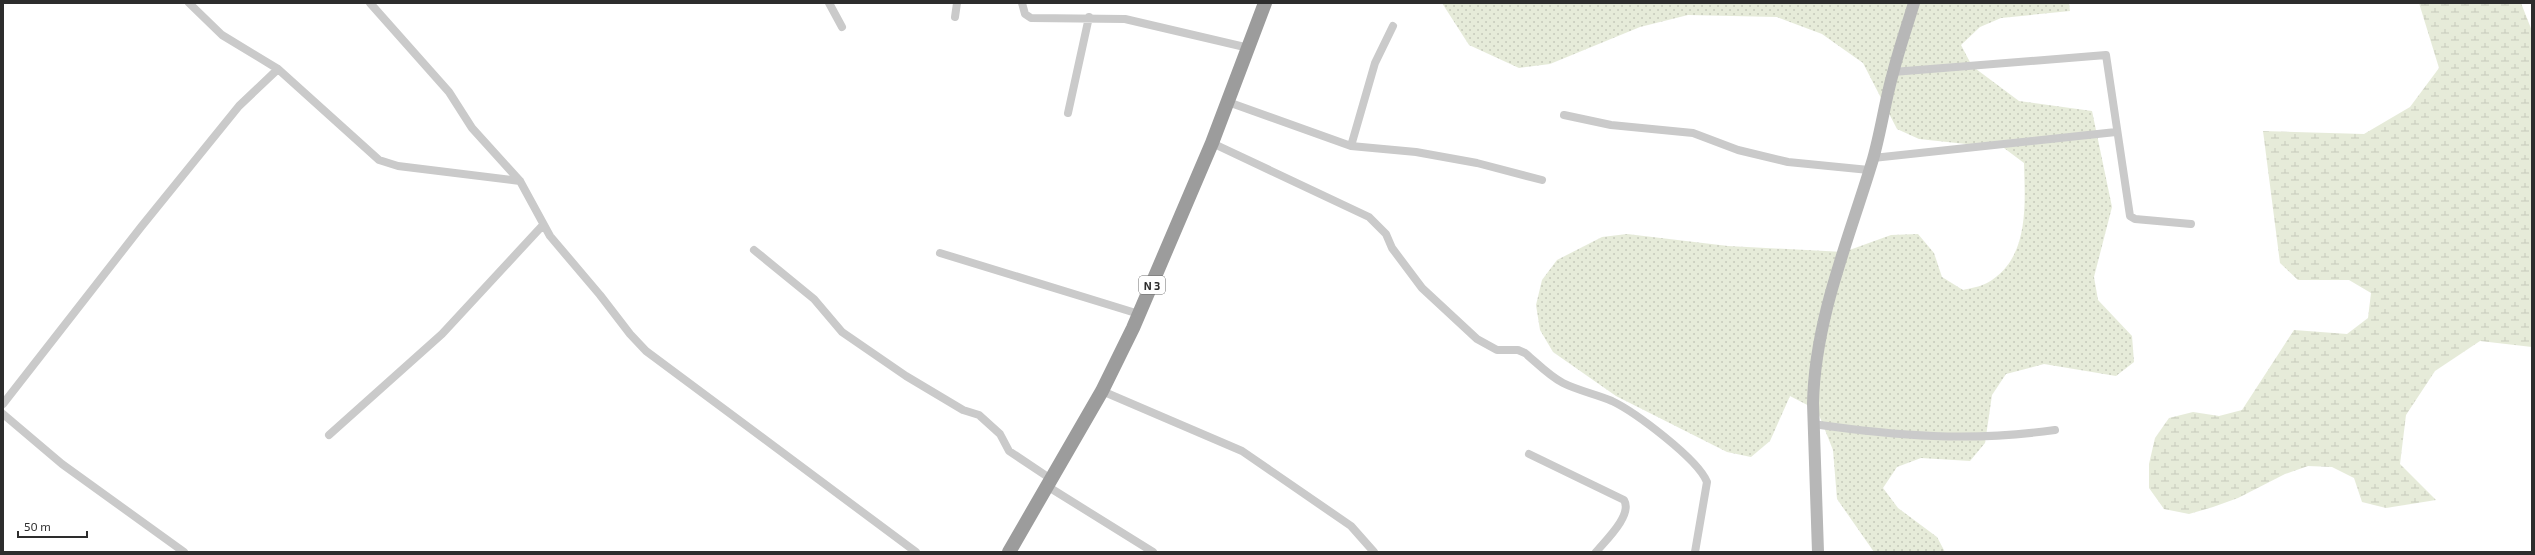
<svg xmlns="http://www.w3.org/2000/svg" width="2535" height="555" font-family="'Exo 2',sans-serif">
<defs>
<pattern id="grass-dots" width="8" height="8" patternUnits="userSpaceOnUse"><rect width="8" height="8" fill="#e6ebd9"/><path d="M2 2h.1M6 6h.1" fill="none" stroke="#c6cabb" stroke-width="1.8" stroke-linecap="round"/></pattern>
<pattern id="wetland-marsh" width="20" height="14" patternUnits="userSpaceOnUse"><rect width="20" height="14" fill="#e6ebd9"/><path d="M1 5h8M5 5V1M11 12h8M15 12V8" fill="none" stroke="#c6cabb"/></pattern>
</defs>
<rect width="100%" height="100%" fill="#fff"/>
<path fill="url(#grass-dots)" d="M1442,3H2069L2070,11L2001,18L1980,27L1961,45L1972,66L2019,101L2092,111L2112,207L2094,277L2098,300L2132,336L2134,362L2116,376L2044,364L2006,374L1992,395L1985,443L1970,461L1921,458L1897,467L1883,488L1898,508L1937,537L1945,552H1874L1837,499L1833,450L1817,410L1790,396L1770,441L1751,457L1727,452L1616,396L1553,352L1540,330L1536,305L1542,280L1557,260L1602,237L1627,234L1728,246L1844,252L1891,235L1918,234L1934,253L1942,277L1963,290C1970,288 1980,287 1987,283C2030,259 2025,205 2024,163L2004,148L1919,139L1897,129L1863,63L1822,34L1777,17L1688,15L1640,27L1550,64L1519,68L1469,45Z"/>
<path fill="url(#wetland-marsh)" d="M2419,3H2521L2532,31V347L2480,341L2435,371L2406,415L2400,464L2436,500L2386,508L2362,502L2354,478L2332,467L2308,466L2285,474L2238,498L2213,507L2189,514L2164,509L2149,488V464L2155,438L2169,418L2193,412L2219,416L2242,410L2294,330L2347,334L2368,318L2371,293L2349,280H2298L2280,263L2263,131L2364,134L2410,107L2439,68Z"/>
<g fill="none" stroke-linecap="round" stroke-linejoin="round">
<path stroke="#cacaca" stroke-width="8" d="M189,3L222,35L278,69L379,160L398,166L520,181
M370,3L449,92L472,128L520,181L550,236L600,295L630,334L646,351L916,552
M829,3L842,27
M1022,3L1025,14L1031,18L1125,19L1249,48
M955,17L957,3
M1893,72L2106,55L2130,216L2135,219L2191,224
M1228,102L1351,146L1416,152L1477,163L1542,180
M1068,113L1089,17
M1564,115L1611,125L1693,133L1738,150L1788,162L1869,170
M1212,143L1369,217L1386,234L1392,248L1422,288L1477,339L1497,350H1518L1525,353C1537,363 1549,376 1563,383C1579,391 1596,394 1612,401C1635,412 1698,459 1707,482L1695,552
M1351,146L1375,63L1393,26
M1873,158L2116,132
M754,250L814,299L842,332L906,376L963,410L979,415L1000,434L1009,451L1051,479
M940,253L1139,314
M1102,391L1242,451L1351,526L1374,552
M3,404L141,227L239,106L278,69
M3,414L62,464L184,552
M1813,424C1897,436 1970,442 2055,430
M329,435L442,334L543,225
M1529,454L1624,500C1633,515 1605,541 1596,552
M1047,486L1153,552"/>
<path stroke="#b7b7b7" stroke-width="12" d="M1818,552L1813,403C1815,318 1849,239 1873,159C1881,131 1885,101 1893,73C1899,49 1907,26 1914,3"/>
<path stroke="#9c9c9c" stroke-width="14" d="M1009,552L1102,391L1133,328L1212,143L1265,3"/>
</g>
<g text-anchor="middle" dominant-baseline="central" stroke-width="4" stroke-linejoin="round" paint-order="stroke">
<rect fill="#fff" stroke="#6c6c6c" stroke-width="1" x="1139" y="276" width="26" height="18" rx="3"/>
<g font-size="11" font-weight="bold" fill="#2d2d2d">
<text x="1152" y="285">N 3</text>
</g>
</g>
<rect width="2535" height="555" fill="none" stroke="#2d2d2d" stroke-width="8"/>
<path d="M18 531v6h69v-6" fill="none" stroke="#2d2d2d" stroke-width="2"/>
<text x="24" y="531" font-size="12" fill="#2d2d2d" stroke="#ffffff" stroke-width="3" paint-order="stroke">50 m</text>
</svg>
